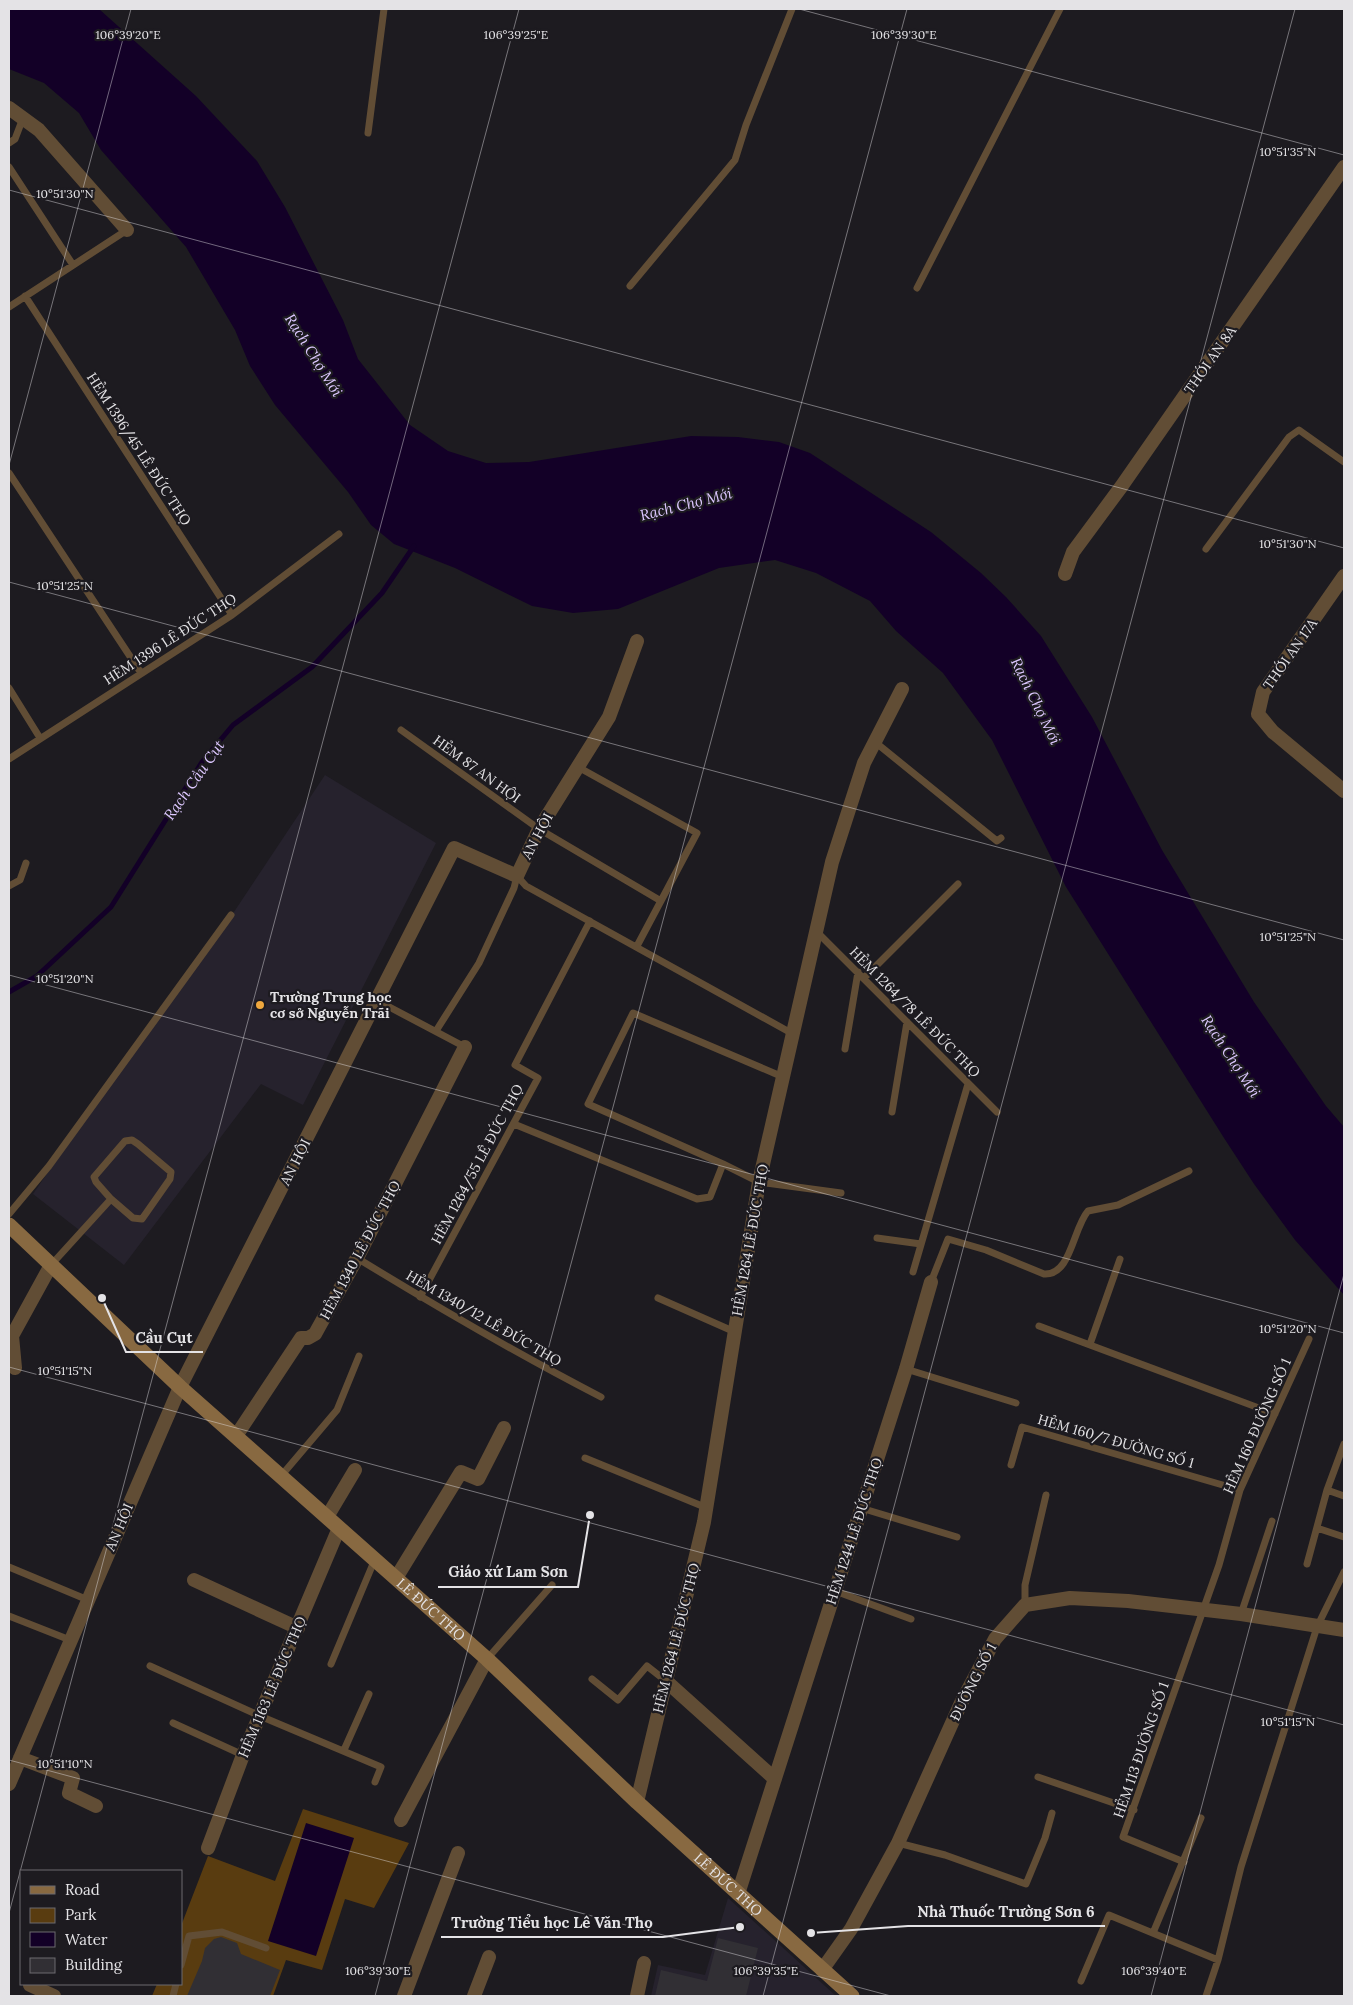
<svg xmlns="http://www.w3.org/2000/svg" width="1353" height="2005" font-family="Lora,serif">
<rect width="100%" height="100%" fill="#1d1b20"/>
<path fill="#26222d" d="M325,775L436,843L303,1105L261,1084L124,1265L33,1194L106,1088L224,927Z
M728,1898L836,1996H651L658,1965L705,1975Z"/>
<path fill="#593c10" d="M303,1809L409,1843L374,1908L345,1899L322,1970L286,1960L273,1996H152L157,1984H181V1926L208,1856L275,1881Z"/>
<path fill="#130027" d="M9,9H99L196,96L257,161L285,207L343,320L358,359L410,425L448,451L486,463L529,462L691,436L738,437L779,442L810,453L931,532L981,573L1006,597L1041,636L1092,717L1162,850L1254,1002L1326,1106L1344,1127V1295L1295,1240L1254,1184L1224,1138L1066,887L992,740L943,673L896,631L870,601L816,573L775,560L719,568L618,609L573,613L532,606L455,568L394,544L371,525L348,492L275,405L250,366L235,330L186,247L101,150L79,113L44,83L9,69Z
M306,1823L354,1838L316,1956L268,1941Z"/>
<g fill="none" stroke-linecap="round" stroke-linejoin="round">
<path stroke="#130027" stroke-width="5" d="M9,992L37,976L111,907L202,762L233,725L312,667L382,593L414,546"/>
</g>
<path fill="#312f34" d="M221,1937L237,1943L241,1954L280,1970L270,1996H187L202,1961L205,1948L214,1939Z
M718,1938L758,1948L746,1996H655L661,1970L707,1981Z"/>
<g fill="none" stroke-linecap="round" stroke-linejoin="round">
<path stroke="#614d35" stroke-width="7" d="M368,133L384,9
M9,143L15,139L23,118
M9,167L73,265
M630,286L735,160L746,125L792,9
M917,288L1060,9
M25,296L232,615
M9,307L127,230
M9,473L141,673
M1206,549L1289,437L1299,430L1344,462
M9,688L40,738
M401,730L539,829L661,901
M875,742L997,841L1001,838
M9,759L232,615L339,534
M578,767L697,833L637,946
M517,876L526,886L793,1034
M9,886L20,880L26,863
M816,931L997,1112
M864,978L958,884
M378,1001L465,1047
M436,1031L479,963L514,888L517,876
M845,1049L858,972
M783,1077L633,1013L588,1104L723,1164L759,1182L841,1193
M892,1112L907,1022
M514,1124L697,1199L710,1197L723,1164
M9,1214L49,1166L231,915
M877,1238L921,1244
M357,1258C437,1307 518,1354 601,1397
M51,1265L111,1199L133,1218L142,1219L170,1179L171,1172L138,1144L132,1140L125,1141L94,1177L96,1182L111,1199
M913,1272L968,1084
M931,1282L948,1239L986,1250L1044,1274C1071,1276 1073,1228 1088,1211L1118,1205L1189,1171
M420,1297L538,1078L515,1065L590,921
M658,1298L735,1332
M1039,1326L1275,1414
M1090,1344L1120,1259
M906,1369L1016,1403
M585,1458L707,1508
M1011,1465L1022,1427L1240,1490
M281,1476L337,1410L359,1356
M1327,1490L1344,1444
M861,1508L957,1537
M1317,1528L1344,1537
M1307,1564L1327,1490L1344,1496
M9,1567L88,1600
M835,1591L911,1619
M1025,1605V1585L1046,1495
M1241,1614L1272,1521
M9,1616L70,1640
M487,1659L552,1585
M331,1664L375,1559
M150,1666L260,1716L381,1767L375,1782
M592,1679L618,1700L647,1666L666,1681
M173,1723L243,1755
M344,1750L369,1694
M1038,1777L1134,1810
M898,1843L945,1855L1026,1884L1045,1838L1052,1813
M1184,1862L1123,1837L1219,1565L1240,1490L1309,1339
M1153,1933L1201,1818
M181,1965L189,1936L222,1932L266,1948
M1081,1981L1109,1915L1218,1960
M173,1996L176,1984
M1206,1996L1218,1960L1241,1867L1317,1627L1344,1572"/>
<path stroke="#614d35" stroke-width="14" d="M9,108L39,130L127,230
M1065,574L1073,552L1121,487L1344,167
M1344,576L1263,692L1258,714L1273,732L1344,791
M15,1368L12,1336L51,1265
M236,1436L301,1338H308L315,1334L357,1258L465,1047
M327,1517L355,1470
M396,1578L461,1472L478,1479L504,1428
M194,1580L298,1628
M666,1681L775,1779
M20,1758L73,1778L69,1793L96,1806
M9,1784L180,1387L454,848L517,876L539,829L609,717L637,641
M637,1802L704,1522L759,1182L832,862L864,763L902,689
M401,1820L487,1659
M208,1848L243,1755L339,1528
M738,1894L906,1369L931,1282
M822,1970L851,1929L898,1843L961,1703L995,1639L1025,1605L1070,1598L1128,1601L1241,1614L1344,1630
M30,1985L54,1996
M404,1996L458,1853
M474,1996L489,1957
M637,1996L644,1963"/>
<path stroke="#886941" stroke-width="15" id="s1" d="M9,1225L180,1387L487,1659L637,1802L852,1996"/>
</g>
<path fill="none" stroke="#e4e3e6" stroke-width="1" stroke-opacity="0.45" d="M799,9L1344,155M9,190L1344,548M9,465L131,9M9,582L1344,940M9,975L1344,1333M9,1367L1344,1725M9,1760L891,1996M9,1913L519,9M375,1996L907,9M763,1996L1295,9M1151,1996L1344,1274"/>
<circle fill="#efa73e" stroke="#1d1b20" stroke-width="2" cx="260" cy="1005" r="5"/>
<g text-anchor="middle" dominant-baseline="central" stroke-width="4.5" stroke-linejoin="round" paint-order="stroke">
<g font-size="14" fill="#e4e3e6" stroke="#1d1b20">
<text transform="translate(1210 360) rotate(-55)">THỚI AN 8A</text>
<text transform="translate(139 449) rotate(57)">HẺM 1396/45 LÊ ĐỨC THỌ</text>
<text transform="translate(170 639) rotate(-33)">HẺM 1396 LÊ ĐỨC THỌ</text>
<text transform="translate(1290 654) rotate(-55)">THỚI AN 17A</text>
<text transform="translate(477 769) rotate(36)">HẺM 87 AN HỘI</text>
<text transform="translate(537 836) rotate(-62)">AN HỘI</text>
<text transform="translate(915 1012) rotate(45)">HẺM 1264/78 LÊ ĐỨC THỌ</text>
<text transform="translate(295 1162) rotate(-63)">AN HỘI</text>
<text transform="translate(477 1164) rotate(-62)">HẺM 1264/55 LÊ ĐỨC THỌ</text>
<text transform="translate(750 1240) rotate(-80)">HẺM 1264 LÊ ĐỨC THỌ</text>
<text transform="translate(360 1250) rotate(-62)">HẺM 1340 LÊ ĐỨC THỌ</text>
<text transform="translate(484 1318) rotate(30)">HẺM 1340/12 LÊ ĐỨC THỌ</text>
<text transform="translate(1257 1426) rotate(-66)">HẺM 160 ĐƯỜNG SỐ 1</text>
<text transform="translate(1116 1441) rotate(16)">HẺM 160/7 ĐƯỜNG SỐ 1</text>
<text transform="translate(119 1527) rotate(-67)">AN HỘI</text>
<text transform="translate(854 1531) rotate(-72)">HẺM 1244 LÊ ĐỨC THỌ</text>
<text stroke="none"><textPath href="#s1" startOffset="571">LÊ ĐỨC THỌ</textPath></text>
<text transform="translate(676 1638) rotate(-76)">HẺM 1264 LÊ ĐỨC THỌ</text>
<text transform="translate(973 1682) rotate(-63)">ĐƯỜNG SỐ 1</text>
<text transform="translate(272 1687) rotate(-67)">HẺM 1163 LÊ ĐỨC THỌ</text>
<text transform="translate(1141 1750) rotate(-71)">HẺM 113 ĐƯỜNG SỐ 1</text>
<text stroke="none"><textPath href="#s1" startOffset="976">LÊ ĐỨC THỌ</textPath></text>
</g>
<g font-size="14" font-weight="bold" fill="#e4e3e6" stroke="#1d1b20" text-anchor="start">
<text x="270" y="997">Trường Trung học<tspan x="270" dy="16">cơ sở Nguyễn Trãi</tspan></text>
</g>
<g font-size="15" font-style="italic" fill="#ddc8ff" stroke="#1d1b20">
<text transform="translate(314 355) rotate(58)">Rạch Chợ Mới</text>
<text transform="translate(686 504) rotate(-14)">Rạch Chợ Mới</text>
<text transform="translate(1036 701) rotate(64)">Rạch Chợ Mới</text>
<text transform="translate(194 780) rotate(-55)">Rạch Cầu Cụt</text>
<text transform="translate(1231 1056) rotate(57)">Rạch Chợ Mới</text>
</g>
</g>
<g font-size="12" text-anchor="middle" fill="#e4e3e6" stroke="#1d1b20" stroke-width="4.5" stroke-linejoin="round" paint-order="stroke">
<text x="128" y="39">106°39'20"E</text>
<text x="516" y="39">106°39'25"E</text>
<text x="904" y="39">106°39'30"E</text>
<text x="1288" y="156">10°51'35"N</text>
<text x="65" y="198">10°51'30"N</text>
<text x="1288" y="548">10°51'30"N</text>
<text x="65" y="590">10°51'25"N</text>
<text x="1288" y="941">10°51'25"N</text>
<text x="65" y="983">10°51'20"N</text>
<text x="1288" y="1333">10°51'20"N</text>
<text x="65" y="1375">10°51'15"N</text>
<text x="1288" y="1726">10°51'15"N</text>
<text x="65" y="1768">10°51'10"N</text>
<text x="378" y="1975">106°39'30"E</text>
<text x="766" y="1975">106°39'35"E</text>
<text x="1154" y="1975">106°39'40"E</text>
</g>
<path fill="none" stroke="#e4e3e6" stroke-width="2" d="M102 1298L126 1352H203M590 1515L578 1587H438M811 1933L908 1926H1105M740 1927L663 1937H441"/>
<g fill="#e4e3e6" stroke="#1d1b20" stroke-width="2">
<circle cx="102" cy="1298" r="5"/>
<circle cx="590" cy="1515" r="5"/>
<circle cx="811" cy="1933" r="5"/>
<circle cx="740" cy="1927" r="5"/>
</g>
<g font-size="15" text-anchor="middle" font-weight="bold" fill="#e4e3e6" stroke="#1d1b20" stroke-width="4.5" stroke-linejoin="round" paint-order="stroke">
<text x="164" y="1343">Cầu Cụt</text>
<text x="508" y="1577">Giáo xứ Lam Sơn</text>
<text x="1006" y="1917">Nhà Thuốc Trường Sơn 6</text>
<text x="552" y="1928">Trường Tiểu học Lê Văn Thọ</text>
</g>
<rect width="1353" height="2005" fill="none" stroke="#e4e3e6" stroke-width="20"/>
<rect x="20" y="1870" width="162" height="115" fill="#1d1b20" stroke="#6d6b6f"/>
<rect x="30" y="1886" width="25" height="8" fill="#886941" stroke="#6d6b6f"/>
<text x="65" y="1895" font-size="15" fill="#e4e3e6">Road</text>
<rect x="30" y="1908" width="25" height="15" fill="#593c10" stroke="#6d6b6f"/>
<text x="65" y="1920" font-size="15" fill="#e4e3e6">Park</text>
<rect x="30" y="1932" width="25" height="15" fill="#130027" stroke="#6d6b6f"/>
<text x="65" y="1945" font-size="15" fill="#e4e3e6">Water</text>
<rect x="30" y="1958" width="25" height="15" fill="#312f34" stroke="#6d6b6f"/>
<text x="65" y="1970" font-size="15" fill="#e4e3e6">Building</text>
</svg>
